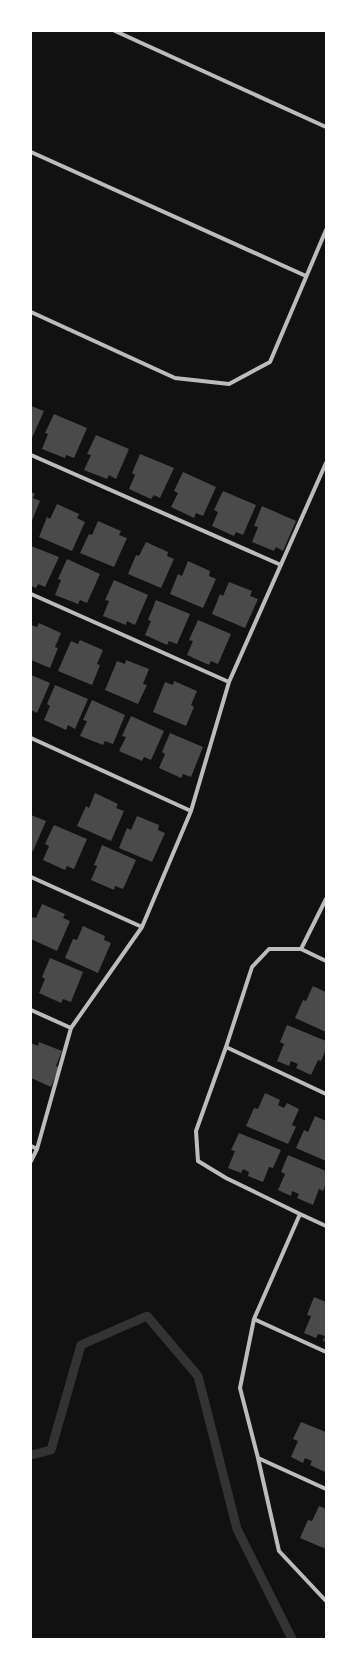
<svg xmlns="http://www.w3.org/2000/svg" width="357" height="1670" font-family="Roboto,sans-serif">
<rect width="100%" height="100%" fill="#111"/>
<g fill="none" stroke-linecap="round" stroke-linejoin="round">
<path stroke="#333" stroke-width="9" d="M31,1455L51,1450L81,1345L147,1316L198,1376L237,1529L292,1639"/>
</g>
<path fill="#4a4a4a" d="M31,406L44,411L31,440Z
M54,414L87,428L74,458L66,455L65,458L42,449L48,434L45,433Z
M96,435L129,449L116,479L109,475L107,479L84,470L91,455L87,454Z
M140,454L174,468L160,498L154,495L151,499L129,489L135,475L132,473Z
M183,472L216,487L203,516L196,513L194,518L171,507L178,493L174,491Z
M223,491L256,505L243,535L236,532L234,536L212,526L218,512L214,510Z
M31,492L35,494L33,498L40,501L31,523Z
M57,504L79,514L77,518L85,522L72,551L39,537L47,517L50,519Z
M262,506L296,521L283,551L276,547L274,551L252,542L258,527L254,526Z
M98,521L121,531L119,535L127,538L114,567L80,553L89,534L92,535Z
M146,542L168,552L167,556L174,559L161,588L128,574L136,555L139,556Z
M31,546L59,557L45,587L38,584L36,588L31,586Z
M67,559L100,574L87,603L80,600L78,604L55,595L61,580L58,579Z
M188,561L210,571L209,576L216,579L203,608L170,594L178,574L182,576Z
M114,580L148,595L135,625L127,621L126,625L103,616L109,601L105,600Z
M229,582L252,591L250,596L258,599L245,628L212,614L220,594L223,596Z
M156,600L190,614L177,644L169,641L167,645L145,635L151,621L148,620Z
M198,620L231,634L218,664L211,661L209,665L187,655L193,641L189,640Z
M39,623L61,633L55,647L58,648L50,668L31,660V625L37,627Z
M80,640L103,650L97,664L100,665L92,685L58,671L71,641L78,644Z
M126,660L149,669L143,684L147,685L138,704L105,690L117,661L125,664Z
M31,675L50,683L37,713L31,710Z
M174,681L197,691L191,705L194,707L186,726L153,712L165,682L173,685Z
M55,685L88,699L75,729L68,725L66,730L44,720L50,706L47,704Z
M92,700L125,715L113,744L105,741L103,745L80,736L87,721L83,720Z
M131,716L164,731L151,760L144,757L142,761L119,751L126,737L122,736Z
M170,733L203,747L191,777L183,774L181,778L159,768L165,754L162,752Z
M95,793L118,804L116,808L124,811L111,841L77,826L86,806L89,808Z
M31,815L46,821L33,851L31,850Z
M137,816L159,825L158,830L165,833L152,862L119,848L127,828L131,830Z
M54,825L87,839L74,869L67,866L65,870L43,860L49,846L45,844Z
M102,845L136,860L123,889L115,886L114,890L91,880L97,866L94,865Z
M42,904L65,914L63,918L70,921L57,951L31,939V920L33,917L36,918Z
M83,926L105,936L104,940L111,943L98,973L65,958L73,939L77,940Z
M50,958L83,972L71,1002L63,999L61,1003L39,993L45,979L42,977Z
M313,986L326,992V1032L295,1018L303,1000L306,1001Z
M287,1025L326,1041V1049L321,1061L318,1060L311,1075L296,1068L298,1064L291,1061L289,1066L277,1061L284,1044L280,1042Z
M39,1042L62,1051L56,1066L59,1067L51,1087L31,1078V1043L38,1046Z
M265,1093L280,1100L278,1105L284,1108L287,1103L299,1109L292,1125L296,1127L288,1144L246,1126L254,1108L258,1109Z
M315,1116L326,1121V1161L296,1148L304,1130L308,1132Z
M239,1133L281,1150L273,1168L269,1167L263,1182L248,1176L249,1172L243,1169L241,1173L228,1168L235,1151L231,1150Z
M288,1155L326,1171V1183L323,1191L319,1189L313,1205L297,1198L299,1194L292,1191L291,1196L278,1190L285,1174L281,1172Z
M314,1297L326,1302V1342L323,1341L325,1336L318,1334L316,1338L304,1333L311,1316L307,1315Z
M301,1422L326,1432L325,1472L310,1465L312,1461L305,1458L303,1463L291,1457L298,1441L293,1439Z
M319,1506L326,1509V1549L300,1538L308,1520L312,1521Z"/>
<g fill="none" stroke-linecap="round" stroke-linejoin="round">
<path stroke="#bcbcbc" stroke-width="4" d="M115,31L326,127
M31,152L306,276
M31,312L175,378L229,384L270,362L326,230
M31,455L281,565
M31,594L229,682
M31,738L191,811
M31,877L142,927
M301,949L326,961
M31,1010L71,1028
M226,1047L326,1094
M31,1146L37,1149
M31,1161L37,1149L71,1028L142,927L191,811L229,682L326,463
M300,1214L226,1178L198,1161L196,1131L226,1047L252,967L269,949H301L326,899
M326,1226L300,1214L254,1319L240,1388L258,1458L326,1489
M254,1319L326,1352
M258,1458L279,1551L326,1601"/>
</g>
<rect width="357" height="1670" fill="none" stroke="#ffffff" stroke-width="64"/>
</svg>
